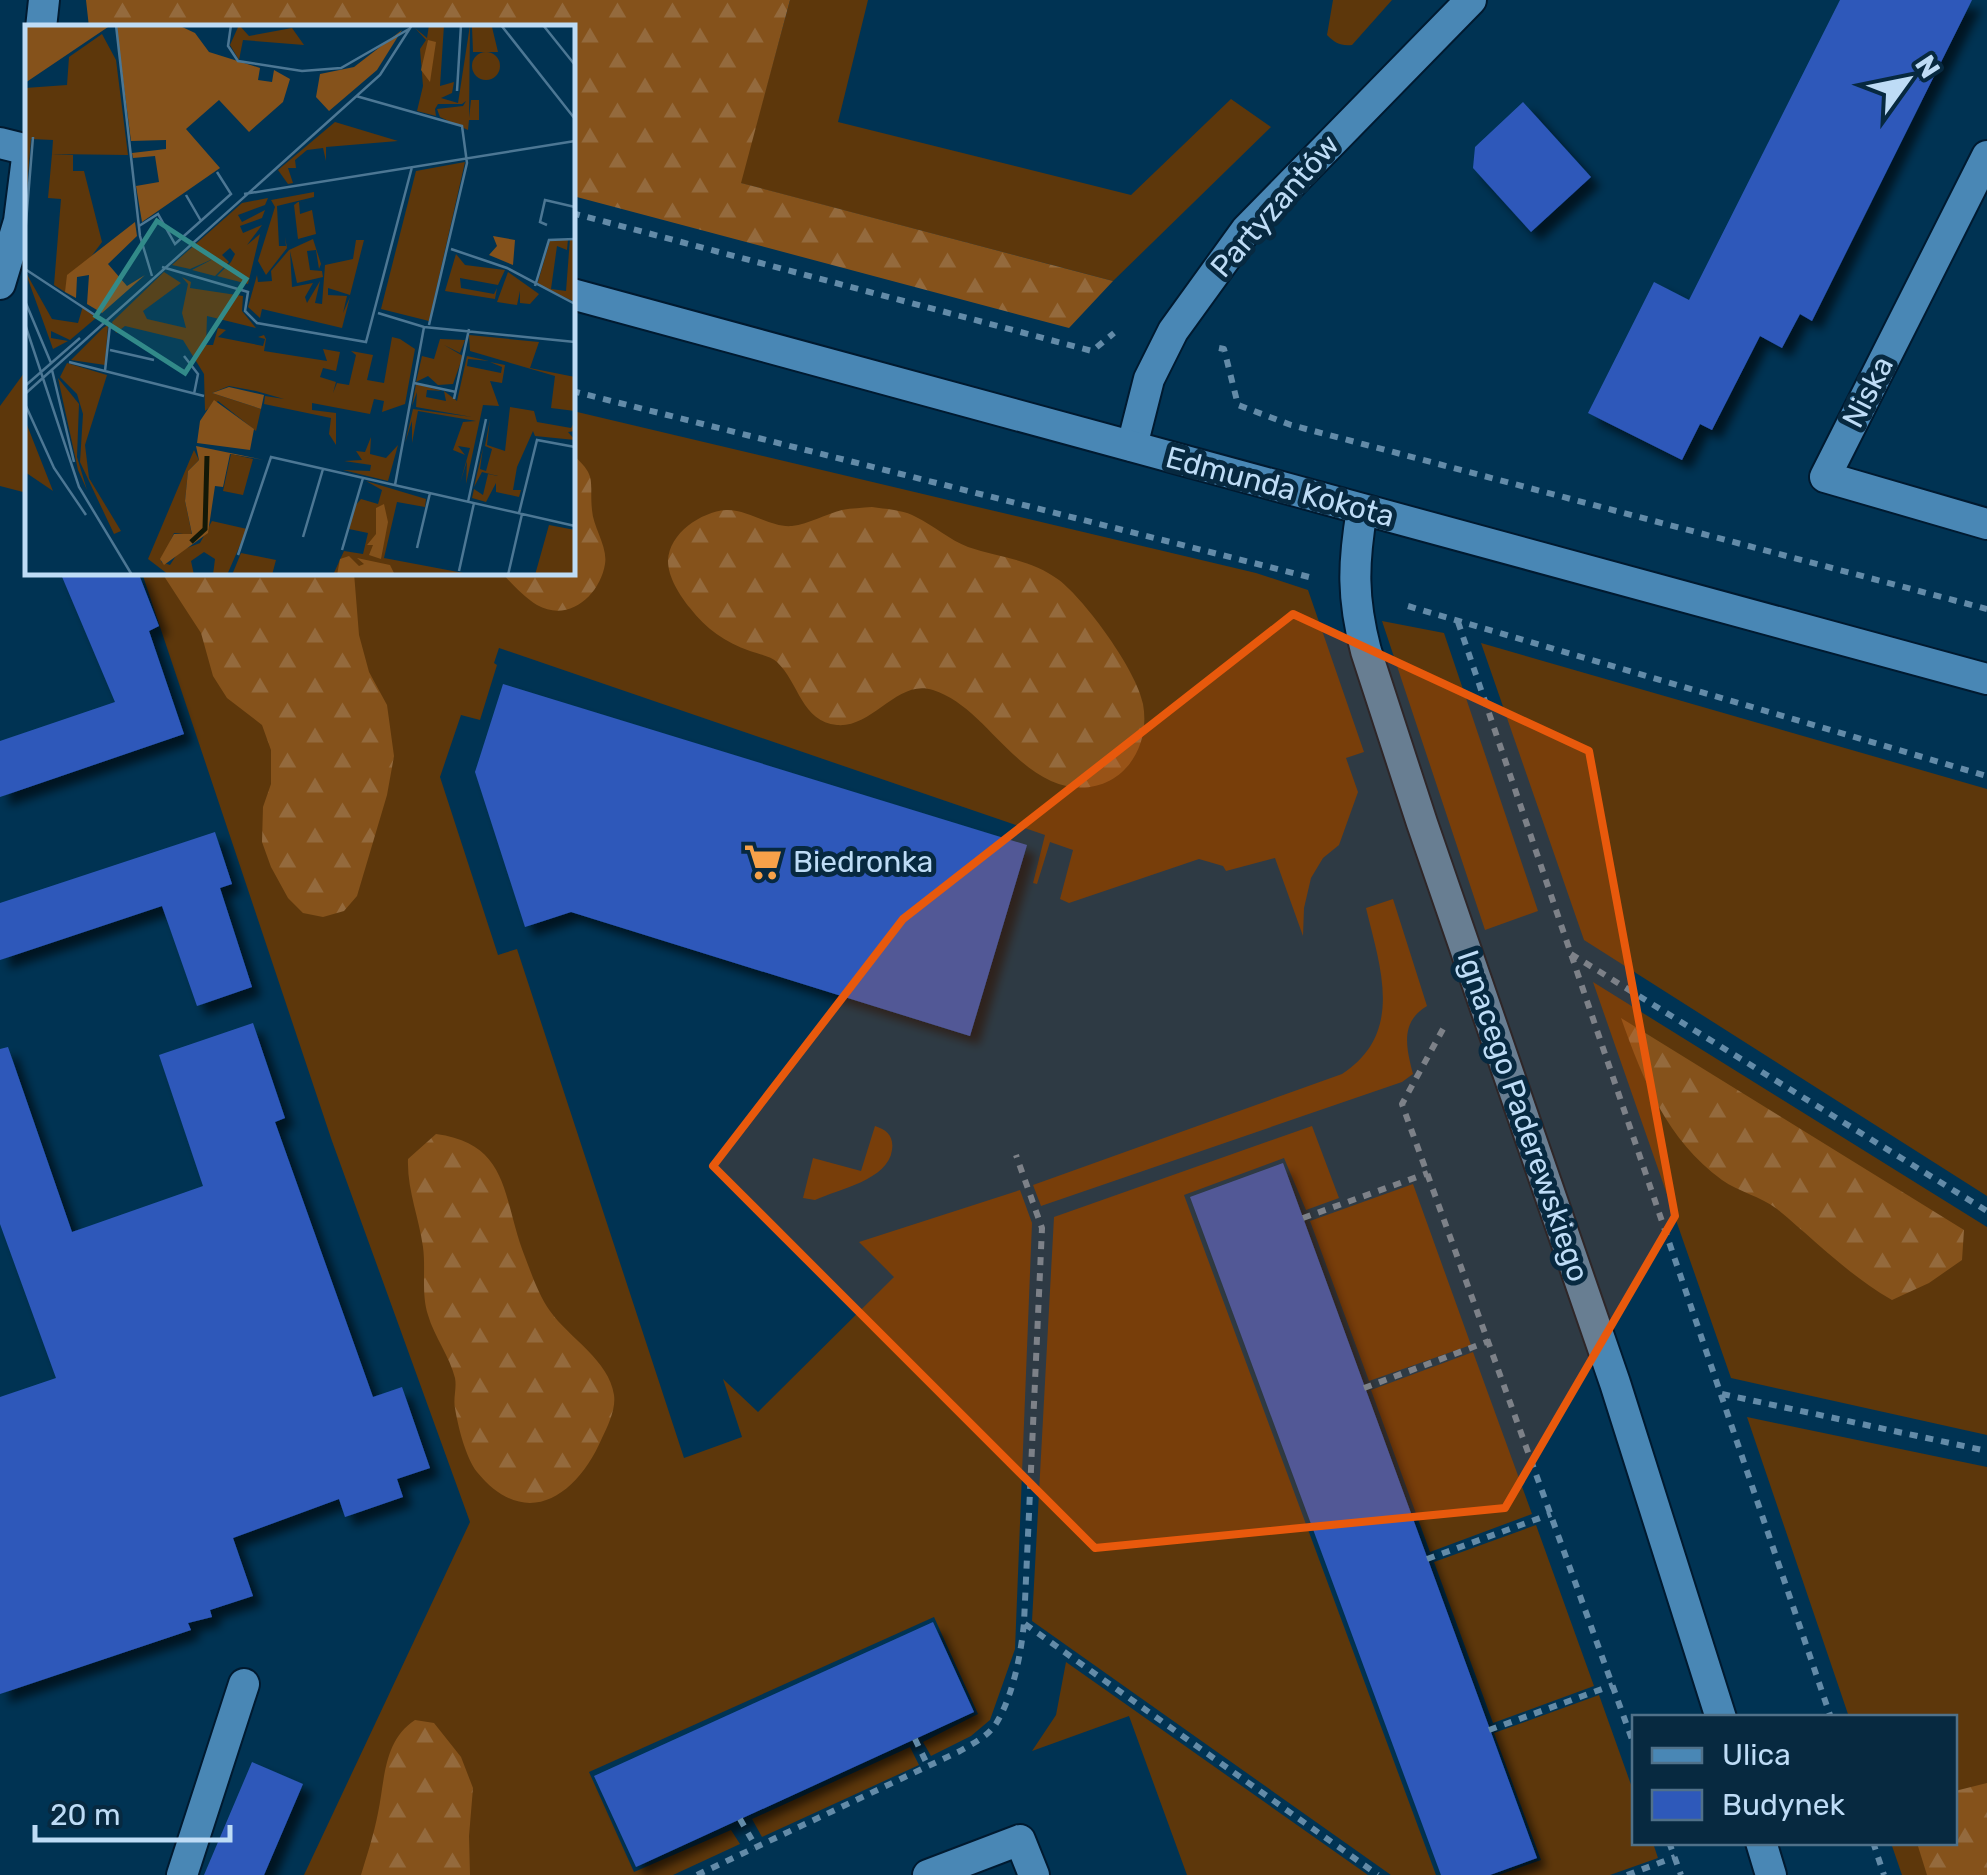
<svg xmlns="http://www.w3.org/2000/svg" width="1987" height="1875" font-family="Rubik,sans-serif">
<defs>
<pattern id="forest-firs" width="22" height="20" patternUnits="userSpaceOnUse" patternTransform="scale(2.5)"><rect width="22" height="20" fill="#85521b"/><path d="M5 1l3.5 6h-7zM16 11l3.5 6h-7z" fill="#946a3d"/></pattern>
<filter id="shadow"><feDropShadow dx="9" dy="9" stdDeviation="5" flood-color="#0009"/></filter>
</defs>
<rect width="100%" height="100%" fill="#003353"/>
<path fill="#5d370b" d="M790,0H868L838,122L1131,195L1231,99L1271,127L1113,281L740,183Z
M1333,0H1392L1352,45C1340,46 1335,43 1327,35Z
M27,369V493L0,486V406Z
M573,411L1256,573L1308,590L1364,752L1346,758L1358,792L1339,845L1323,858L1311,878L1304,908L1303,936L1275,858L1226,871L1223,866L1199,859L1069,903L1060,899L1073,850L1050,842L1037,884L1033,883L1045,835L499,648L494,663L497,665L480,720L461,715L440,777L498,955L517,949L684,1458L742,1437L723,1379L758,1412L894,1277L859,1242L1020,1190L1032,1223L1015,1649L990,1720L971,1736L931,1756L923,1742L978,1714L934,1617L589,1772L634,1872L731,1830L740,1844L673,1875H304L470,1522L332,1141L142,573L572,572Z
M1382,621L1444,633L1538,911L1485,930Z
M1481,643L1987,789V1196L1584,940Z
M1393,899L1427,1006C1400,1022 1406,1047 1413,1074L1402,1082L1041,1206L1033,1185L1342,1074C1405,1033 1380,967 1366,908Z
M1593,982L1987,1227V1435L1731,1378Z
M875,1126C887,1130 894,1136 892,1150C888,1180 839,1189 815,1200L803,1198L813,1158L861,1171Z
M1312,1126L1339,1198L1306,1210L1284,1158L1184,1195L1436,1875H1391L1032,1621L1054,1217Z
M1413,1184L1471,1345L1369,1381L1310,1221Z
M1473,1352L1532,1514L1430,1552L1371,1390Z
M1747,1417L1987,1467V1875H1902L1891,1843L1954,1842V1718L1849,1717Z
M1536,1525L1594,1686L1493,1723L1434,1562Z
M1066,1662L1368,1875H1187L1129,1716L1032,1751L1056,1715Z
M1599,1695L1634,1793V1842L1653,1843L1658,1858L1610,1875H1499L1541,1860L1494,1733Z
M910,1747L919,1765L762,1837L752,1819Z"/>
<path fill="url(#forest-firs)" d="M86,0H790L741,183L1113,281L1069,328L573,196L572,28L89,27Z
M573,455C598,477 589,481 592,510C593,527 608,547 605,564C600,595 569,623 537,605C524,597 512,584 502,573L572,572Z
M872,507C886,509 904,510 916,517C934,526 950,540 968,547C1001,558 1031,559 1059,580C1086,601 1137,671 1143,704C1153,760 1106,805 1051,781C1005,760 978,704 933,690C898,678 873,728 837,725C802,722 799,683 777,662C771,656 758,654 750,651C725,642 706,629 690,608C680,596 668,577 668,561C669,533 701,512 726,510C748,509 770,528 792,526C809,524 826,514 842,510C852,508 862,508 872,507Z
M162,573H354L359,635L369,672L387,705L394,756L387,795L357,896L344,911L323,917L303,913L288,898L271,867L262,842L263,807L271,784V750L262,725L227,698L213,676L201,633Z
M1621,1018L1964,1230L1962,1260L1929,1283L1892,1300C1847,1274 1817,1242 1777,1209C1760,1196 1739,1192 1722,1180C1667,1140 1643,1080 1621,1018Z
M436,1134C511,1144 502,1199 525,1257C532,1275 539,1296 550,1311C569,1338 609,1360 614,1395C616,1409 608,1426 602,1438C577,1496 526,1532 477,1472C466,1458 458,1427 455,1408C453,1398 457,1388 455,1378C450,1357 434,1336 428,1315C421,1293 426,1270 423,1247C419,1217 407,1190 408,1159Z
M415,1720L434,1723L461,1757L473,1788L469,1836L470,1875H361C367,1855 374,1834 378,1813C385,1780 383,1741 415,1720Z
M1987,1783V1875H1927L1917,1843L1954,1842L1955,1791Z"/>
<path fill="#2e59ba" filter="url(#shadow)" d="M1840,0H1972L1812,321L1800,314L1782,348L1760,336L1712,430L1700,424L1682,460L1588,413L1654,282L1689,300Z
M1523,102L1591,177L1531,232L1473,168L1475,147Z
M60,572H138L159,626L149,631L184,734L0,797V741L115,702Z
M503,684L1027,845L970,1036L571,912L525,927L475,772Z
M215,832L232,884L220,888L252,987L197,1006L162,906L0,960V903Z
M253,1023L285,1118L275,1122L373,1397L402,1387L430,1468L397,1479L403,1497L345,1517L339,1499L233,1538L253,1596L210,1610L212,1617L188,1623L191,1630L0,1694V1397L56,1378L0,1224V1049L8,1047L72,1232L203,1186L159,1055Z
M1283,1163L1537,1858L1490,1875H1441L1190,1197Z
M933,1622L974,1712L636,1867L594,1776Z
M252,1762L303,1784L264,1875H204Z"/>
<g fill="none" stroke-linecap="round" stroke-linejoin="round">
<g stroke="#001a30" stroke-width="34">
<path id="service" d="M928,1875L1020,1840L1034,1875"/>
</g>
<g stroke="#001a30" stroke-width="34">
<path id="minor" d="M41,28L44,0
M1987,156L1825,477L1987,524
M0,284L19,221L28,150
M1132,446L1149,379L1173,331L1246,230L1471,0
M1362,510C1353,563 1352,598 1366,651L1422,823L1615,1383L1721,1718
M1761,1842L1771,1875
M182,1875L244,1684"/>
</g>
<g stroke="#001a30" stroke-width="34">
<path id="tertiary" d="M0,143L28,150
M572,294L1987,679"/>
</g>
<path stroke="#638ba8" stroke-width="6" stroke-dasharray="8 8" stroke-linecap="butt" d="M572,213L1092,351L1114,333
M1219,348L1224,349L1238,405L1291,425L1987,609
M572,391L1309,577
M1408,606L1987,776
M1458,622L1831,1718
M1571,954L1987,1211
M1443,1029L1402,1104L1634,1745
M1303,1218L1428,1173
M1364,1388L1489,1341
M1722,1394L1987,1451
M1427,1559L1551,1514
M1025,1624L1378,1875
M1489,1730L1613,1685
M915,1739L928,1766
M740,1819L756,1847
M1669,1842L1681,1875
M1873,1842L1884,1875
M697,1875L960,1751C974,1743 989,1736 997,1722C1013,1695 1021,1654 1024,1623L1042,1228L1016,1155
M1627,1875L1675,1857"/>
<use href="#service" stroke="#4987b5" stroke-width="30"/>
<use href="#minor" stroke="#4987b5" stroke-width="30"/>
<use href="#tertiary" stroke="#4987b5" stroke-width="30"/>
</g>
<path fill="#e8590c" fill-opacity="0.2" stroke="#e8590c" stroke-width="8" stroke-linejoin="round" d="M1293,614L1589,751L1675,1216L1505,1508L1095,1548L713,1166L903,919Z"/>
<defs>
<g id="supermarket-bare" transform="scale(3)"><path d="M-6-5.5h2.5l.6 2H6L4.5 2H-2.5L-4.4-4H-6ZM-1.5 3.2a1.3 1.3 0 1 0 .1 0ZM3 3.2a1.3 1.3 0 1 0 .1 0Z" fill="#f7a149" stroke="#072940" stroke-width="2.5" paint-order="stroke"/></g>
</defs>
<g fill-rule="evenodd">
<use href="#supermarket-bare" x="763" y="862"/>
</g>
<g text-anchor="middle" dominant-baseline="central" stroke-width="10" stroke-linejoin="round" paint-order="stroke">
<g font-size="30" fill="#bedcf6" stroke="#072940">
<text transform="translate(1275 206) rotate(-49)">Partyzantów</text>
<text transform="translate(1868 392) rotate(-63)">Niska</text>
<text transform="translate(1280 487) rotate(15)">Edmunda Kokota</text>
<text transform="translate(1523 1116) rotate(71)">Ignacego Paderewskiego</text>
</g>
<g font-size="30" fill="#bedcf6" stroke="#072940" text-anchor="start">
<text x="793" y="862">Biedronka</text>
</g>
</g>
<g transform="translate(25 25)">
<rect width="550" height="550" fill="#003353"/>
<path d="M214,0L224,11L267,3L279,20L218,15L214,35L205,20ZM404,0H419L415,61L429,57L427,68L416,73L433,78L445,0L444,93L446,75H454V95H444L443,105L415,92L412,84L438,81L441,76L437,79H413L410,84L411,91L392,86L398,61L395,24L401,15L390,3L402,13ZM447,2H467L473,27H448ZM447 41a14 14 0 1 1 28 0a14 14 0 1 1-28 0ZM310,97L373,116L301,122V136L298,123L282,125L270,135L271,143H263L268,158L263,159L253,145ZM27,129L48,130V146H59L77,217L40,267L29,260L36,174L23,173ZM289,167V172L252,181L254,221H261L260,212L262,223L241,250L233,236L250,182L246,175ZM243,173L240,180L213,190L217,197L240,185L237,193L215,201L218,208L237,200L222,220L235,209L223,259L192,251L206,237L210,229L205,223L197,230L204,237L190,251L167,245L190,233L165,244L147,240L217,178ZM285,176L274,177L275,189L287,185L291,209L273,214L269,180L273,177ZM288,214L296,239L294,244L291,225L282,226L285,245L297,246L298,252L272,258L265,226L267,262L288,258L280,272L282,278L295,256L290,278L297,279L300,240L328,234L331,215H339L325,270L303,263V270L322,271L318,288L325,272L317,303L237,284L235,293L223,282L232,250L233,257L247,256L246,246L264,225ZM543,214L542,225L532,221L526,264L541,266L545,214L550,215V277L512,260L525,216ZM431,229L440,240L480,245L473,260L435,253L436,263L469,269L472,263L470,274L420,266ZM0,246L27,294L53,298L58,281L71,293L45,315L26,306V313L43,316L28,324ZM139,247L156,258L118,286L122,294L161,303L157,288L163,259L157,252L166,257L165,263L218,271L217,286L231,303L182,291L181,320H188L193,303L201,305L193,312L238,321L240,314L233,312L239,310L241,314L239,326L302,336L298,324L315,327L311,346L298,343L295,352L311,357L308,368L312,358L324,360L331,330L326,326L348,330L342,355L359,358L367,312L375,314L390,324L380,379L357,387L359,376L349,374L345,389L287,378V385L311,388V420L304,409L306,393L239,379L240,371L259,374L231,366L204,361L187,368L236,384L231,406L193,376L180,386L179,349L158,315L100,301L91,308L87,297ZM483,247L514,269L505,279L495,278V266L492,280L472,277ZM83,300L80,340L46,335L78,303ZM444,310L514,317L505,343L550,352V386L526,383L530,351L445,326ZM415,314L440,315L435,328L419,320L438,331L428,359L413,360L403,351L391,357L397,331L409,334ZM442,331L464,336L443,334L442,341L476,348L477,342L465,337L480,340L477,358L465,356L474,381L458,380L441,459L442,436L435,458L445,423L433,421L440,430L428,425L438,397L451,396L393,386L387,418V396L380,418L388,384L447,392L391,382L392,367L387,381L391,359L417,366L402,365L401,372L421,376L419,366L432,376ZM42,338L82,350L60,420L64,453L96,506L89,509L55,437L58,389L52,369L35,352ZM33,353L54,379L52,432L62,465L53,445ZM485,382L509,386L512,397L546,403L550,396V406L543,407L550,415L510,411L508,406L492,442L488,465H496L494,472L471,467V458L461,477L447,473L449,464L458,470L463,449L473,451L457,447L449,462L458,423L455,444L461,446L467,424L460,421L465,394L462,420L480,426ZM2,400L28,466L0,447ZM346,412L345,429L361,433L373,420L363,456L318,445L345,446L346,440L319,436L337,435L331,426L340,427ZM169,425L174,435L163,446L160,476L167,510L149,508L136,537L145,540L154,526L175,518L187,496L222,504L202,550H188L190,534L179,527L166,536L169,550H144L123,534ZM341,456L401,474L400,482L372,477L359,533L449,550H308L319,526L338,529L343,508L324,504L329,482L336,474L353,479L357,465Z" fill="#5d370b"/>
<path d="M0,0H86L0,58ZM91,0H153L170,8L184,27L235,43L233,55L247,57L249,45L265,54L258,77L224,107L194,75L161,104L195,143L117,197L111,161L134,157L130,131L108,133L107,128L141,124V115L106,116ZM377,5L352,45L304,86L291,72L295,49L329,42ZM403,15L411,17L405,57L396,45ZM110,197L112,211L83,239L102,261L120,250L77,288L62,279L64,250L52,252L51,273L40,267L42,250ZM468,211L490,215L488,240L464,230L472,221ZM204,362L239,370L236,384L187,368ZM189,375L229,404L225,425L172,418L175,396ZM171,421L239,435L205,429L198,462L190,461L183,508L139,540L135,534L149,509H167L160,476L163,446L174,435ZM359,479L363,497L356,534L344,530L348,520H342L351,509V483ZM324,531L334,541L339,539L332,533L365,540L370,550H312L315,534Z" fill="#85521b"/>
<path d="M216,528L251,535L247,550H207Z" fill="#5d370b"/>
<path d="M77,9L91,35L103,130L27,129L28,115L6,114L0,188V63L42,60L44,32ZM440,137L404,296L356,284L391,146ZM206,429L228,434L218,470L198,466ZM524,500L550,505V550H510Z" fill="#5d370b"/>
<path fill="none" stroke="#131807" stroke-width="5" d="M166,517L180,504L182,431"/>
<path fill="none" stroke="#4c7794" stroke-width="2.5" d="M91,0L115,211L127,251M158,0H195M206,0L203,21L213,36L277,46L316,43L384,4M476,0L550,94M518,0L550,40M432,66L436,0M331,71L437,101L442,138L404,300M219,169L550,116M161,170L176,196M522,200L515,197L520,175L550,182M114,201L133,189L150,219L206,169L192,147M0,210L8,112M426,224L482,243L550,279M137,242L223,267L220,286L232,298L341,317L387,142M0,244L85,300L80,346M510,261L524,215L550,214M0,276L26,338M353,288L399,302L550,317M0,299L54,462L107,550M85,325L129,335M159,331L173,349L169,369M44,337L179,371M27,345L49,437M389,358L431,367M0,361L55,313M0,369L355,50L387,0M429,374L444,304M0,379L29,443L61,490M370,460L399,302M443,477L461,394M494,488L512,415L550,422M278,512L298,444M392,523L405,468M317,525L338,453M213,530L246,432L550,501M434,546L449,478M483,550L497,489"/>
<path fill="#328a89" fill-opacity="0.15" stroke="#328a89" stroke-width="5" d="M132,196L221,254L160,348L71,291Z"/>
<rect width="550" height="550" fill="none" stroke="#bedcf6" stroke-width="5"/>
</g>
<rect x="1632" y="1715" width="325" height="130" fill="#072940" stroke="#507189" stroke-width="2.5"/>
<rect x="1652" y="1748" width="50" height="15" fill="#4987b5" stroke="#507189" stroke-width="2.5"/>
<text x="1722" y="1765" font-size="30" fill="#bedcf6">Ulica</text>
<rect x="1652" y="1790" width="50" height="30" fill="#2e59ba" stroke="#507189" stroke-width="2.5"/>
<text x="1722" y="1815" font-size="30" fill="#bedcf6">Budynek</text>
<g transform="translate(1907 80) rotate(57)" stroke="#072940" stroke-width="8" paint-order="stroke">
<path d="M0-8L18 38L0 25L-18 38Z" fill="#bedcf6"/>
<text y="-15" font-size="28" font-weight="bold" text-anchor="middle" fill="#bedcf6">N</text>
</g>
<path d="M35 1825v15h195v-15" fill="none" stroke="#bedcf6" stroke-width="5"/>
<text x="50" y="1825" font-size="30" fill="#bedcf6" stroke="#072940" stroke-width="8" paint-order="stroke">20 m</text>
</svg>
